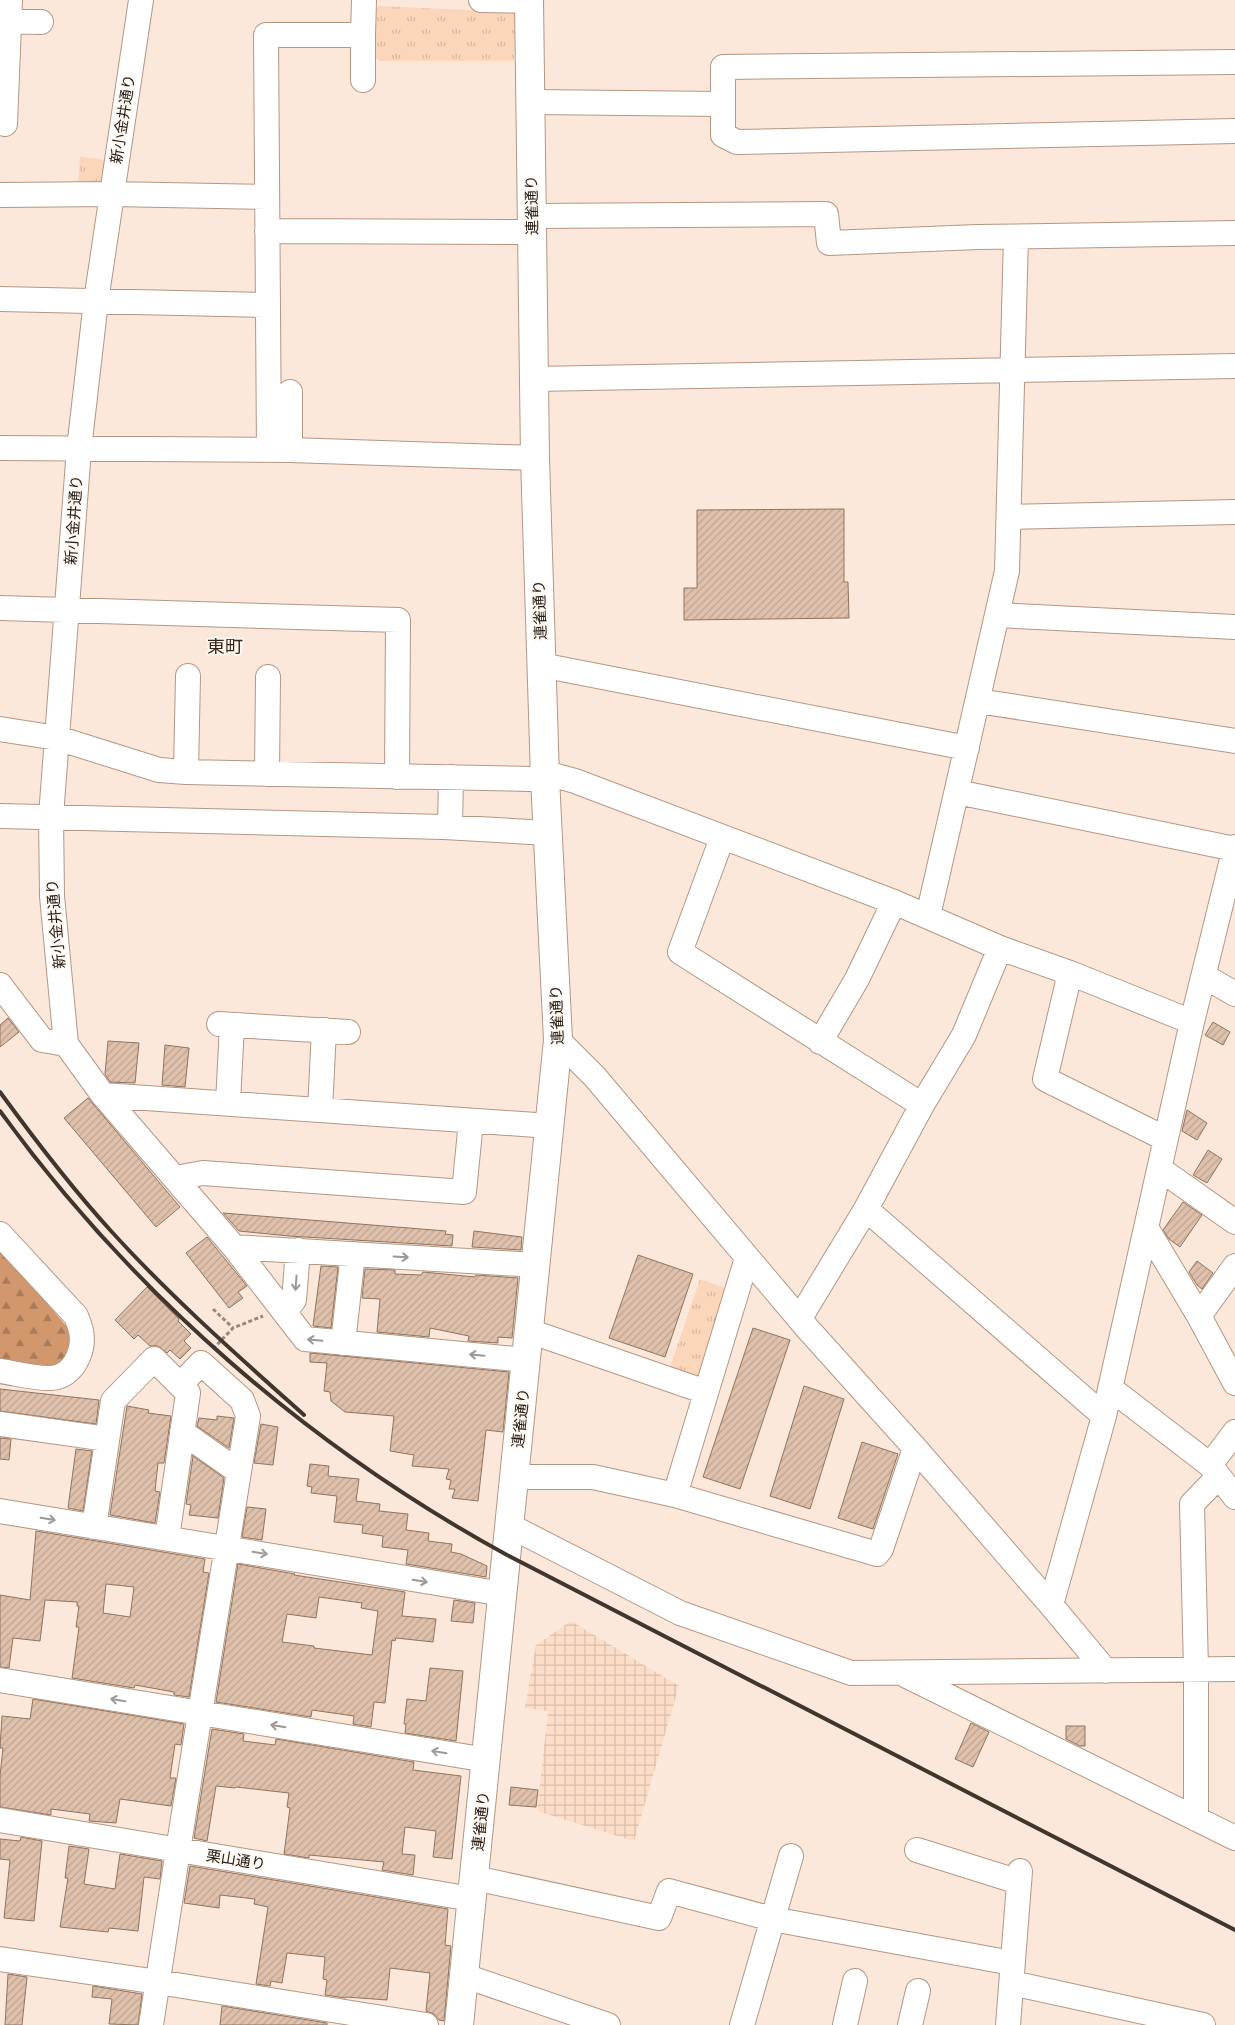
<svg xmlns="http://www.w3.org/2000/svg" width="1235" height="2025" font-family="'Open Sans','Noto Sans JP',sans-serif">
<defs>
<pattern id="industrial-grid" width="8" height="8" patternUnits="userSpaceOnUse" patternTransform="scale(1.25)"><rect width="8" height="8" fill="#fcdec8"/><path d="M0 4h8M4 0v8" fill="none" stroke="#d8beab"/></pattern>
<pattern id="forest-firs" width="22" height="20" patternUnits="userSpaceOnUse" patternTransform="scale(1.25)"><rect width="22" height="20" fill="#d2986d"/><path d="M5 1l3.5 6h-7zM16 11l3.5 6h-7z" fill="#aa7b58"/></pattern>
<pattern id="park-tufts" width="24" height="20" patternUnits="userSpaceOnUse" patternTransform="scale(1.25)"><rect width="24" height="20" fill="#fcd6bb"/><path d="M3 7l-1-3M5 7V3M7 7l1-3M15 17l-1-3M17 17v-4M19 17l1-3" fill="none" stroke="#d8b7a0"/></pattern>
<pattern id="building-hatch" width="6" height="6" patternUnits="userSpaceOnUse" patternTransform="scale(1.25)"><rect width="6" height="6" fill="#dec0ab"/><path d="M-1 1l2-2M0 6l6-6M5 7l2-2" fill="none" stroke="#bea492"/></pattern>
</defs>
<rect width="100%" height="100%" fill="#fbe8db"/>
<path fill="url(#industrial-grid)" d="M571,1621L679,1686L634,1841L537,1811L548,1711L525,1708L536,1645Z"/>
<path fill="url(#forest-firs)" d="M0,1248L68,1328C70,1337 70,1343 67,1351C58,1378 21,1364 0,1361Z"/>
<path fill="url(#park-tufts)" d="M378,6L516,12L514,61H380L373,56V13Z
M80,157L106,160L104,187L78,185Z
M700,1279L728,1289L698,1376L670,1367Z"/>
<path fill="url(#building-hatch)" stroke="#8f7460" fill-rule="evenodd" d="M844,509V582H848L849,618L684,620V588H697V510Z
M8,1018L19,1032L0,1047V1025Z
M1213,1022L1230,1032L1223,1045L1205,1035Z
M108,1041L139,1043L135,1083L110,1082L105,1074Z
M165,1045L189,1048L185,1087L162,1085Z
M88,1098L180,1207L156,1227L64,1118Z
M1187,1110L1207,1123L1197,1140L1182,1131Z
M1208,1150L1222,1159L1207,1183L1193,1175Z
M1183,1202L1202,1215L1180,1247L1169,1239L1163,1230Z
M223,1213L446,1231L445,1234L453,1235L452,1246L289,1236L239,1231Z
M474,1231L522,1237L521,1250L472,1247Z
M207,1237L247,1286L238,1292L243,1298L229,1308L186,1253Z
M638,1255L693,1274L665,1357L609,1338Z
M1197,1261L1213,1273L1202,1289L1197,1285L1189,1272Z
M321,1266L338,1267L331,1328L313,1326Z
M365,1269L395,1270V1274L421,1275L423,1272L475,1277L476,1275L518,1278L512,1338L498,1337V1343L468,1341L469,1336L430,1328L429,1337L377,1332L380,1299L362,1298Z
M147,1287L179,1319L178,1321L191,1334L184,1341L191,1348L180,1359L170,1350L167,1353L158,1346H150L138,1335L134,1339L115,1320Z
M753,1328L790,1340L740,1489L703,1477Z
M310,1353L509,1372L503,1432L486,1430L478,1501L452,1498L455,1489H449L451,1480L446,1479L449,1469L412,1466L414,1455L390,1451L394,1416L345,1412L331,1401L330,1392L324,1391L327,1363L310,1362Z
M804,1386L844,1399L810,1509L770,1496Z
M0,1389L99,1400L96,1424L0,1411Z
M127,1406L149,1410L148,1413L171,1416L164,1463H158L155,1491L160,1492L155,1523L110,1515Z
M217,1416L234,1418L229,1448L197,1426L199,1418L217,1420Z
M261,1424L278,1427L273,1465L254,1463Z
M0,1438L11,1439L9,1460L0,1459Z
M862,1442L898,1454L873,1529L838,1518Z
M76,1449L92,1451L83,1511L68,1508Z
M193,1456L224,1478L218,1518L189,1515L191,1505L186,1504Z
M310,1464L329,1466L328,1476L359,1479L356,1501L380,1504L379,1511L408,1514L406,1530L429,1533L428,1541L452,1544L451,1552L461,1554L487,1566L486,1577L406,1564L408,1550L382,1547L383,1536L362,1533L363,1525L334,1522L337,1496L311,1493L312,1487L307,1486Z
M247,1507L266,1509L262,1540L242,1537Z
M36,1531L205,1559L203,1572L209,1573L189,1697L174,1695V1692L135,1685L134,1688L72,1678L79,1627H76L79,1606H77V1602L45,1600L40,1641L13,1638L9,1668L0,1667V1595L30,1600ZM106,1584L134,1587L130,1617L103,1613Z
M238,1564L295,1574L294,1575L405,1592L402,1616L436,1619L433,1642L396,1638L395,1641L392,1640L385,1703L374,1702L371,1727L353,1724L354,1716L312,1710L311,1717L216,1702ZM319,1597L362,1603L361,1608L378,1611L372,1655L314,1648V1646L282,1642L287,1614L316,1618Z
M454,1600L475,1603L473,1623L451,1621Z
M430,1668L463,1671L456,1741L405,1733L406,1724H404L407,1699L426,1701Z
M33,1699L184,1724L181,1745L175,1744L170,1778H176L171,1806L120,1799L116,1823L89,1821L90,1814L51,1809V1815L0,1807V1776L3,1748H0L2,1716L30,1719Z
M971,1723L989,1732L973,1767L955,1759Z
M1066,1726H1085V1746H1080L1066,1739Z
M212,1729L244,1734L243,1741L275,1745L276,1739L414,1762L413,1770L461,1776L452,1859L433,1857L436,1831L405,1827L402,1854L415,1855L413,1875L382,1870L384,1862L309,1855V1858L284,1854L290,1808L287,1807L289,1793L236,1787L235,1788L216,1786L207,1841L194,1838Z
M511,1787L538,1790L536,1807L509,1805Z
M21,1837L42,1841L34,1921L4,1918L10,1860L0,1859V1839L20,1841Z
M69,1846L89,1849L84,1884L115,1889L120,1854L162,1861L160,1879L144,1877L138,1931L109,1928L108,1932L60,1927L68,1878H65Z
M190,1866L448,1909L445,1945L451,1946L444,2021L439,2020L434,2014L426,2011L430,1973L390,1968L387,2000L346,1997V1998L325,1995L327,1980L323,1979L325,1957L287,1953L282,1983L271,1981L270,1986L256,1984L268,1907L254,1904L255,1899L220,1895L219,1908L184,1903Z
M8,1974L27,1977L22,2025H5Z
M93,1986L142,1994L138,2025L109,2024L112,1999L92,1997Z
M222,2006L327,2023V2025H220Z"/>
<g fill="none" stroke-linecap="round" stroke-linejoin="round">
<g stroke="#b49783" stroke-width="26">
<path id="minor" d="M481,0L529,1
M0,21L41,22
M363,35V80
M530,102L723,104V135L737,142L1235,131
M723,104V67L1235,62
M5,124L10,0
M0,195L111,194L267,197
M531,216L826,214L829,243L978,237L1235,233
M267,231L531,232
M0,299L268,305
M534,379L1235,366
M290,392V450
M0,448L290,450L535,458
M269,449L266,35H363L364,0
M1010,517L1235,512
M0,608L398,620L397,777
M998,615L1235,627
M541,665L967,748
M978,701L1235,741
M0,729L57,738L159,770L186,772L530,779L557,776L575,781L894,902L1000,948L1070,973L1192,1022
M186,772L188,676
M267,774L268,677
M957,792L1235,849
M0,816L444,827L548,833
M450,827L451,777
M722,838L680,952L922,1105
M928,916L1007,571L1016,237
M1070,973L1045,1079L1166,1139
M1204,976L1235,994
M0,985L42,1040L66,1044L103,1095L234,1247L305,1339L526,1360
M219,1024L348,1032
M558,1040L595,1077L807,1328L915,1448L1051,1605L1106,1671
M820,1042L857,979L894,902
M66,1044L52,896L51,816L79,449L96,301L141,0
M103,1095L550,1126
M228,1103L232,1025
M320,1110L324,1030
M1160,1169L1235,1222
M176,1178L203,1173L464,1192L471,1121
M866,1209L1104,1416
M1147,1229L1199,1316L1235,1383
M0,1234L76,1316C78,1321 80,1326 81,1331C85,1351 73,1377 51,1378C36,1379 15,1373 0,1371
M234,1247L536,1265
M282,1309L290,1305L294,1300L298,1250
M1199,1316L1235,1266
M800,1318L866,1209L922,1105L964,1035L1000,948
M529,1331L706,1392
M343,1343L353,1254
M1110,1388L1210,1465L1235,1497
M0,1424L107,1439
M182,1432L239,1472
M1210,1465L1235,1432
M514,1477H593L675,1495L877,1554L881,1549L915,1448
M675,1495L747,1258
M0,1511L503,1594
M510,1526L680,1613L851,1673L1235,1669
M94,1527L113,1401L154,1359L180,1385L201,1363L242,1400L248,1416L178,1850L151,2025
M167,1538L188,1393L180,1385
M1051,1605L1104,1416L1192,1022L1235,847
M905,1675L1235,1838
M0,1680L487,1760
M1196,1819V1670L1192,1504L1218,1477
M0,1820L472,1899
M917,1850L1019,1882
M475,1878L659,1918L669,1891L772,1919L1012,1963
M0,1959L158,1982L426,2025
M465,1976L608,2025
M1012,1983L1203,2025
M742,2025L791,1856
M845,2025L855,1981
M910,2025L918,1991
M1008,2025L1020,1871"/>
</g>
<g stroke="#b49783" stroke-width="30">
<path id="major" d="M459,2025L558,1040L545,778L535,458L529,0"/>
</g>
<path stroke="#97887e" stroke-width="3" stroke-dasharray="4 2.5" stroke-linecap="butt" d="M213,1309L233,1328
M213,1349L233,1328L263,1316"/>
<use href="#minor" stroke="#fff" stroke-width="24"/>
<use href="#major" stroke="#fff" stroke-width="28"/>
<path stroke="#41362d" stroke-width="4" d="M0,1092C35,1140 71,1187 111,1231C171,1297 238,1356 304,1415
M0,1111C133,1294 309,1447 507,1555L1235,1930"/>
</g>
<defs><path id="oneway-shaft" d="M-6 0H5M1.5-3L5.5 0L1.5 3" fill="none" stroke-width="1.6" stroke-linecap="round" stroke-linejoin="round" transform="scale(1.25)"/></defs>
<g stroke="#9c9894">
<use href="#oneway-shaft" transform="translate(401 1257) rotate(3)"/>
<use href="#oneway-shaft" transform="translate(296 1283) rotate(94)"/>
<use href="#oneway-shaft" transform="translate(315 1340) rotate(-175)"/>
<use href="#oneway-shaft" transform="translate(477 1355) rotate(-175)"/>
<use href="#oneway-shaft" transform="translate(48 1519) rotate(10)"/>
<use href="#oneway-shaft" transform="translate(260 1553) rotate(10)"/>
<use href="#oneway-shaft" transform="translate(420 1581) rotate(9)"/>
<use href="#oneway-shaft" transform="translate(118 1700) rotate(-171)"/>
<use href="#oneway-shaft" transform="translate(278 1726) rotate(-171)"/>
<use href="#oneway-shaft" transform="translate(439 1752) rotate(-171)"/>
</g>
<g text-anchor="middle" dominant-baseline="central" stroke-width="4" stroke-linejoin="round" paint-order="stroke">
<g font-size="15" fill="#231911" stroke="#fef8f3">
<text transform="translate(122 119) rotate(-81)">新小金井通り</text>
<text transform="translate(531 205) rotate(-91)">連雀通り</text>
<text transform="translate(73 520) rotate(-86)">新小金井通り</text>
<text transform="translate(539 610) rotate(-92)">連雀通り</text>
<text transform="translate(55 924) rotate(-95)">新小金井通り</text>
<text transform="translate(556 1015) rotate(-92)">連雀通り</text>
<text transform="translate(520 1418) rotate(-84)">連雀通り</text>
<text transform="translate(480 1821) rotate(-84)">連雀通り</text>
<text transform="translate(236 1859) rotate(9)">栗山通り</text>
</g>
<g font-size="18" fill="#3a2412" stroke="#fef8f3">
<text x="225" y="646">東町</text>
</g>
</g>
</svg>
